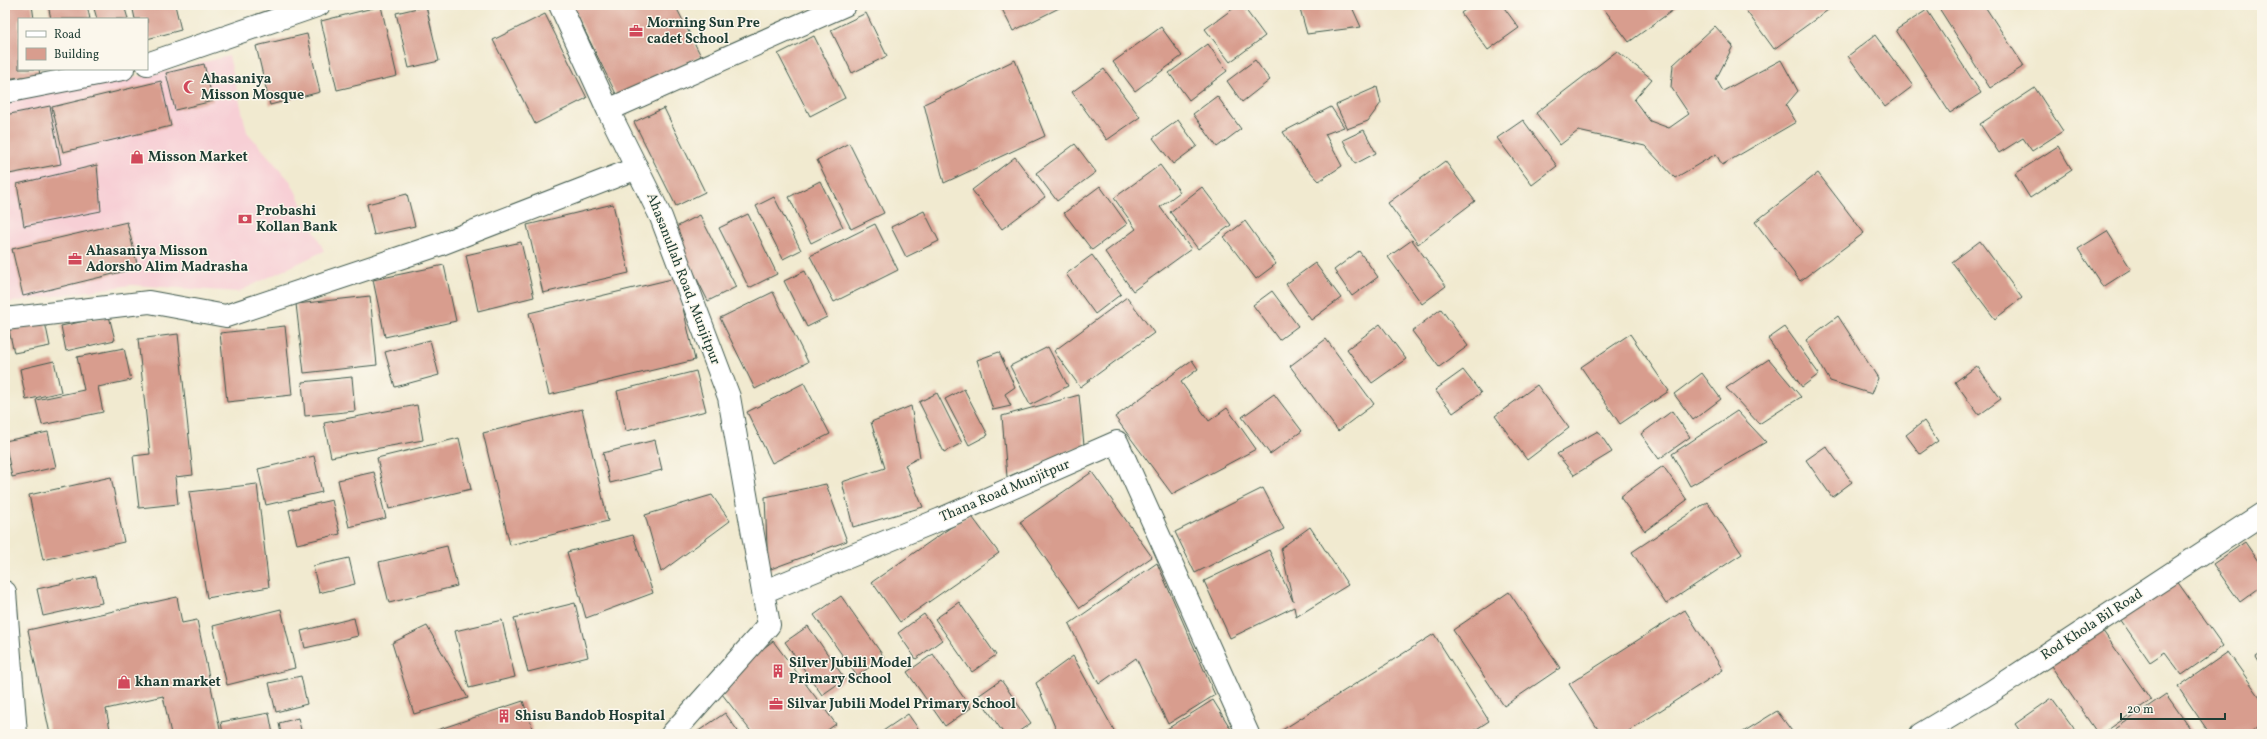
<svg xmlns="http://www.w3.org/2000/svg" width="2267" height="739" font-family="Vollkorn,serif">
<rect width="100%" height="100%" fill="#fbf7ec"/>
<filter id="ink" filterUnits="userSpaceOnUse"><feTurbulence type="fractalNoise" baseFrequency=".025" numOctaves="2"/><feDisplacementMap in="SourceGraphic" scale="8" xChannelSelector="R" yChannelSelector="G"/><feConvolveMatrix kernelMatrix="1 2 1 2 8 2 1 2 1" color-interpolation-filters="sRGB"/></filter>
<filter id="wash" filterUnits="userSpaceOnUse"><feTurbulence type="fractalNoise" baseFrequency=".012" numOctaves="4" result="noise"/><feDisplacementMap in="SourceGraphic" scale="16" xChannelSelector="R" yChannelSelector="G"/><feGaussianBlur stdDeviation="0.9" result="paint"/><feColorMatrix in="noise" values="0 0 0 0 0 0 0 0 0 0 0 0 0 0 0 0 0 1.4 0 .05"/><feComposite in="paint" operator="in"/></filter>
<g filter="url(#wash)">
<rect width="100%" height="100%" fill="#f1ead0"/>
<path fill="#f7cfd5" d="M229,56L247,132L291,182L324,251L238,292L132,285L5,303V93L110,77L144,76Z"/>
<g id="blocks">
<path fill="#d89d8e" d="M5,5H32L34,19H19V69H39L40,75L5,79Z
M48,5H87L90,19H51Z
M93,5H124L128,19H97Z
M132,5H175L181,30L147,39V19H135Z
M572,5H675L701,56L618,98Z
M1000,5H1065L1013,31Z
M1238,5H1242L1265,36L1230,62L1205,29Z
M1299,5H1351L1361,27L1307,34Z
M1472,5H1502L1519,28L1488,50L1461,13Z
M1601,5H1680L1629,42Z
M1742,5H1835L1774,49Z
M1937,5H1984L2024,66L1990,88Z
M381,6L397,76L337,90L321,21Z
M426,6L439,61L409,68L396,13Z
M1927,10L1981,93L1950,113L1896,30Z
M866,13L887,56L852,73L831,30Z
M545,14L587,98L535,124L493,40Z
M1715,26L1733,46L1716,79L1723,91L1781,60L1798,91L1786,105L1796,122L1722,165L1716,154L1675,178L1645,146L1578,131L1560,145L1536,113L1617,51L1652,79L1634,100L1650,121L1669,128L1689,114L1671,87L1673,65Z
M1161,27L1182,56L1135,91L1113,62Z
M307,34L320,92L270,105L256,46Z
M1875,35L1913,86L1885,107L1848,56Z
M814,36L845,98L810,116L778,54Z
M1208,44L1227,71L1189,100L1169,73Z
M1015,60L1045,136L944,183L924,104Z
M1255,60L1270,80L1242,102L1227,81Z
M204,64L213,101L175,110L166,73Z
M1104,69L1140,117L1107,140L1072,92Z
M161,81L171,126L63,152L52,107Z
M1377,87L1381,103L1368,121L1347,129L1336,105Z
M2035,88L2063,131L2032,151L2023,138L1999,153L1980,124Z
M1217,96L1241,129L1217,147L1193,114Z
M50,106L61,164L9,174L5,152V115Z
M1331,107L1344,127L1325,134L1342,166L1319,181L1304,165L1283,132Z
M664,108L705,192L676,206L634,122Z
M1178,120L1197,146L1173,164L1153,138Z
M1523,120L1557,166L1532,185L1497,138Z
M1364,130L1376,153L1355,164L1343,140Z
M849,143L884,213L851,229L817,160Z
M1075,144L1096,172L1057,201L1036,173Z
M2058,146L2072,170L2030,198L2015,174Z
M1015,157L1045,197L1002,229L972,190Z
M1445,161L1475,201L1418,244L1388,203Z
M97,165L101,211L24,226L17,184Z
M1160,165L1180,192L1160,207L1191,249L1133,291L1105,252L1136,229L1114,198Z
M1818,173L1864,233L1800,281L1755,222Z
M820,181L843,227L811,243L789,197Z
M1100,186L1127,224L1092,250L1064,213Z
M1202,187L1231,225L1198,249L1170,212Z
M407,194L415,226L374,235L367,204Z
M774,197L801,250L783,259L756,206Z
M613,204L629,273L543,293L527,225Z
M924,211L939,241L906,257L891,227Z
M748,214L777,274L749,288L719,228Z
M700,215L736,287L708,301L672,229Z
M1245,221L1276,264L1256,279L1224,237Z
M127,222L138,268L23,296L12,249Z
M875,224L898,270L834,302L810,256Z
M2107,231L2131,269L2103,287L2078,249Z
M1412,240L1446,286L1422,304L1388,257Z
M1980,241L2022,298L1995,319L1952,262Z
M521,242L534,297L478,311L466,255Z
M1359,251L1378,277L1352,296L1334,270Z
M1092,255L1121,294L1095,314L1066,274Z
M1315,263L1341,298L1311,320L1286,284Z
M444,265L456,321L385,337L373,280Z
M805,271L827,317L807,327L784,281Z
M676,278L695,360L549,395L529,313Z
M1272,291L1298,326L1279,340L1253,305Z
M773,292L808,362L755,389L720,318Z
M370,296L377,365L304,373L296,304Z
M1127,297L1154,333L1080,387L1054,351Z
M1441,309L1468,346L1439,367L1412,331Z
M109,316L115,340L66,351L61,326Z
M1838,316L1878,378L1872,394L1830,381L1806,340Z
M45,322L50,346L14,353L9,330Z
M1380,324L1406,359L1372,383L1347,349Z
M285,326L292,395L227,402L220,333Z
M1785,327L1819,374L1802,387L1768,339Z
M178,334L193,475L175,477L178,504L139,508L133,456L150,454L138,339Z
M1630,334L1669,391L1620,424L1581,367Z
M1326,339L1374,404L1338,431L1290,366Z
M430,340L439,375L395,387L385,352Z
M1048,347L1068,386L1030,405L1010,366Z
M124,348L131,380L98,387L103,412L42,425L36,400L84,390L77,357Z
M999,352L1015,387L1005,394L1011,406L993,410L977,360Z
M1769,359L1801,397L1759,424L1726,388Z
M1192,360L1198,369L1181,382L1209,421L1227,408L1256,449L1172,494L1115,417Z
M54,361L61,392L26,400L20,369Z
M1977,366L2001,399L1979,415L1955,382Z
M1463,370L1481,393L1453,413L1435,390Z
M696,371L706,411L626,431L617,391Z
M1702,373L1721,399L1693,420L1674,394Z
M352,377L355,411L305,416L302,382Z
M804,383L830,434L772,463L747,412Z
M1537,385L1569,428L1527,460L1495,416Z
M964,389L988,435L969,445L945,399Z
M937,393L962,443L944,452L919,402Z
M1274,394L1302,431L1270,454L1242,417Z
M1079,395L1084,445L1007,477L1002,416Z
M417,405L423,440L331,457L324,423Z
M911,406L920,457L905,465L923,507L853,527L842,482L885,468L871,422Z
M582,409L608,521L510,545L483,433Z
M1672,411L1690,437L1659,459L1641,434Z
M1737,411L1766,442L1690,486L1672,454Z
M1924,421L1938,441L1920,454L1906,435Z
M1598,431L1612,452L1574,475L1557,454Z
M48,432L56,467L12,477L5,441Z
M459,438L471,489L389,509L377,458Z
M655,440L662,470L610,483L603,453Z
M1826,446L1852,482L1832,497L1806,460Z
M314,456L322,492L266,505L258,469Z
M1663,466L1687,500L1645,531L1620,497Z
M374,472L386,518L349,527L338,480Z
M1092,472L1152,557L1080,608L1020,522Z
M111,477L124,542L43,560L29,495Z
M257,484L269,587L207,598L189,492Z
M826,484L847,541L768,570L765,497Z
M1263,488L1284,529L1195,573L1175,532Z
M712,495L730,521L661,572L645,515Z
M332,500L340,534L297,544L289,510Z
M1707,502L1742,554L1666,604L1632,552Z
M970,514L999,553L900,622L872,582Z
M1310,527L1348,585L1296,617L1294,607L1230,638L1204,581L1269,550L1293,601L1281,548Z
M2262,533V544L2257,537Z
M633,535L653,593L586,618L567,552Z
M2245,542L2262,567V586L2240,602L2213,564Z
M447,546L457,586L389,603L379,562Z
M349,558L355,584L319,593L313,566Z
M1157,563L1215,695L1168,724L1136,658L1099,684L1069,624Z
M96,576L102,603L43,616L37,589Z
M2174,577L2223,646L2182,675L2165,652L2150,662L2118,616Z
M1509,592L1560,668L1504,706L1453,630Z
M841,596L884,657L857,676L814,615Z
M177,597L182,623L197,620L221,734H171L163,696L106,709L111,734H50L28,630Z
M959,602L996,655L972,672L935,619Z
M575,603L588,657L528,672L514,618Z
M281,609L295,668L227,685L213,626Z
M1685,610L1723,670L1624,734H1601L1569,684Z
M924,614L942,640L916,659L898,633Z
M354,618L358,636L305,648L301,631Z
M502,620L515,677L469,688L455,631Z
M2098,624L2151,700L2102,734H2098L2047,660Z
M427,626L468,698L414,714L392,643Z
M808,626L845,679L822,695L785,642Z
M1434,634L1489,721L1469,734H1276Z
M773,641L836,724L822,734H753L715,685Z
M2228,652L2262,700V724L2248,734H2210L2178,687Z
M2262,653V667L2256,657Z
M933,654L971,708L945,726L907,672Z
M1073,656L1116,734H1058L1036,683Z
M301,676L307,704L276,712L269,683Z
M1001,680L1031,723L1015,734H1004L978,696Z
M2166,694L2194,734H2117L2114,730Z
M2052,698L2078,734H2022L2015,724Z
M1213,700L1234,734H1159Z
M523,701L534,734H438L437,730Z
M1777,711L1794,734H1740Z
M269,713L273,734H223L221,722Z
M725,713L740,734H694Z
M908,714L922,734H885L883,731Z
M298,718L302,734H281L279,723Z"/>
</g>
</g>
<g filter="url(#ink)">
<use href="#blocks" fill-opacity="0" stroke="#3e574b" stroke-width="1"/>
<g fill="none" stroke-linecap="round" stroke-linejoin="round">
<g stroke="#3e574b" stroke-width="24">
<path id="street" d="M5,319L149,302L226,316L441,244L637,168"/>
</g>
<g stroke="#3e574b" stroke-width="24">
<path id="secondary" d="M560,5L608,110
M147,64L319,5
M5,92L123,69
M5,592L16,734
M763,592L729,397L661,217L608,110L845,5
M672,734L769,625L763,592L941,519L1117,442L1248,734
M1921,734L1991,692L2262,514"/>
</g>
<use href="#street" stroke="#fff" stroke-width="22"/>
<use href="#secondary" stroke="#fff" stroke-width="22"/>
</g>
</g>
<defs>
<g id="office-bare" transform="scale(1.08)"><path d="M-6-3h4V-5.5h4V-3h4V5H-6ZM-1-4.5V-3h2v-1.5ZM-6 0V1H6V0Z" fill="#d1495b" stroke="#fbf7ec" stroke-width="2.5" paint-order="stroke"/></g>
<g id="mosque-bare" transform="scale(1.08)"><path d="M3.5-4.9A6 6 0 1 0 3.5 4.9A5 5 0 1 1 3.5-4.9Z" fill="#d1495b" stroke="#fbf7ec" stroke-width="2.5" paint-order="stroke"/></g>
<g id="shop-bare" transform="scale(1.08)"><path d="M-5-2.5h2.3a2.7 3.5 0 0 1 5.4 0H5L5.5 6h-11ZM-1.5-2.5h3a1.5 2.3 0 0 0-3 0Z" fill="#d1495b" stroke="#fbf7ec" stroke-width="2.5" paint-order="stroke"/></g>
<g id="bank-bare" transform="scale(1.08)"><path d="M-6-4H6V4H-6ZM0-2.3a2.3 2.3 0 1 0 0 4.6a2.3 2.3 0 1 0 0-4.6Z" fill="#d1495b" stroke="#fbf7ec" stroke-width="2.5" paint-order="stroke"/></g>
<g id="building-bare" transform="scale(1.08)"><path d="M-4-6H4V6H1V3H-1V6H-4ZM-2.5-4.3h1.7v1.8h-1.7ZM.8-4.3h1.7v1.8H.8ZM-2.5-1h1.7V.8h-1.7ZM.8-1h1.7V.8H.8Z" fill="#d1495b" stroke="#fbf7ec" stroke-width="2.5" paint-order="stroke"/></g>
</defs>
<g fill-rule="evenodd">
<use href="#office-bare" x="636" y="31"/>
<use href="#mosque-bare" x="190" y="87"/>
<use href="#shop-bare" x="137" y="157"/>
<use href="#bank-bare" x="245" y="219"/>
<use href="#office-bare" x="75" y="259"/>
<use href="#building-bare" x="778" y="671"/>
<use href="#shop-bare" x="124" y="682"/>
<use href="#office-bare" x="776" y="704"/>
<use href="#building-bare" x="504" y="716"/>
</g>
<g text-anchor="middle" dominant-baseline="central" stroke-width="3" stroke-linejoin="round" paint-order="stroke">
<g font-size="14" font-weight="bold" fill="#1f3d34" stroke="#fbf7ec" text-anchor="start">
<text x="647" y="23">Morning Sun Pre<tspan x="647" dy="16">cadet School</tspan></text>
<text x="201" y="79">Ahasaniya<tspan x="201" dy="16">Misson Mosque</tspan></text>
<text x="148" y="157">Misson Market</text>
<text x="256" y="211">Probashi<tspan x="256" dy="16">Kollan Bank</tspan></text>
<text x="86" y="251">Ahasaniya Misson<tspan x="86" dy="16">Adorsho Alim Madrasha</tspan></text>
<text x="789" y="663">Silver Jubili Model<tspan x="789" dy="16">Primary School</tspan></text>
<text x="135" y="682">khan market</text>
<text x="787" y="704">Silvar Jubili Model Primary School</text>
<text x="515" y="716">Shisu Bandob Hospital</text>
</g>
<g font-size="14" fill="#1f3d34" stroke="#fbf7ec">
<text transform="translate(683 279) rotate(69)">Ahasanullah Road, Munjitpur</text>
<text transform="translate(1005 491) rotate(-23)">Thana Road Munjitpur</text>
<text transform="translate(2092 625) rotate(-33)">Rod Khola Bil Road</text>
</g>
</g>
<rect width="2267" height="739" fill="none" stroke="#fbf7ec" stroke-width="20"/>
<rect x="18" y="18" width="130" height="52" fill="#fbf7ec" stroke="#a3ada2"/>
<rect x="26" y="31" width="20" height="6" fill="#ffffff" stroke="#a3ada2"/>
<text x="54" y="38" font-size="12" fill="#1f3d34">Road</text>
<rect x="26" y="48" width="20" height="12" fill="#d89d8e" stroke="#a3ada2"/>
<text x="54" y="58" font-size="12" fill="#1f3d34">Building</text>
<path d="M2121 713v6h104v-6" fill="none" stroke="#1f3d34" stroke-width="2"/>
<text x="2127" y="713" font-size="12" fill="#1f3d34" stroke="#fbf7ec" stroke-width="3" paint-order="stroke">20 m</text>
</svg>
